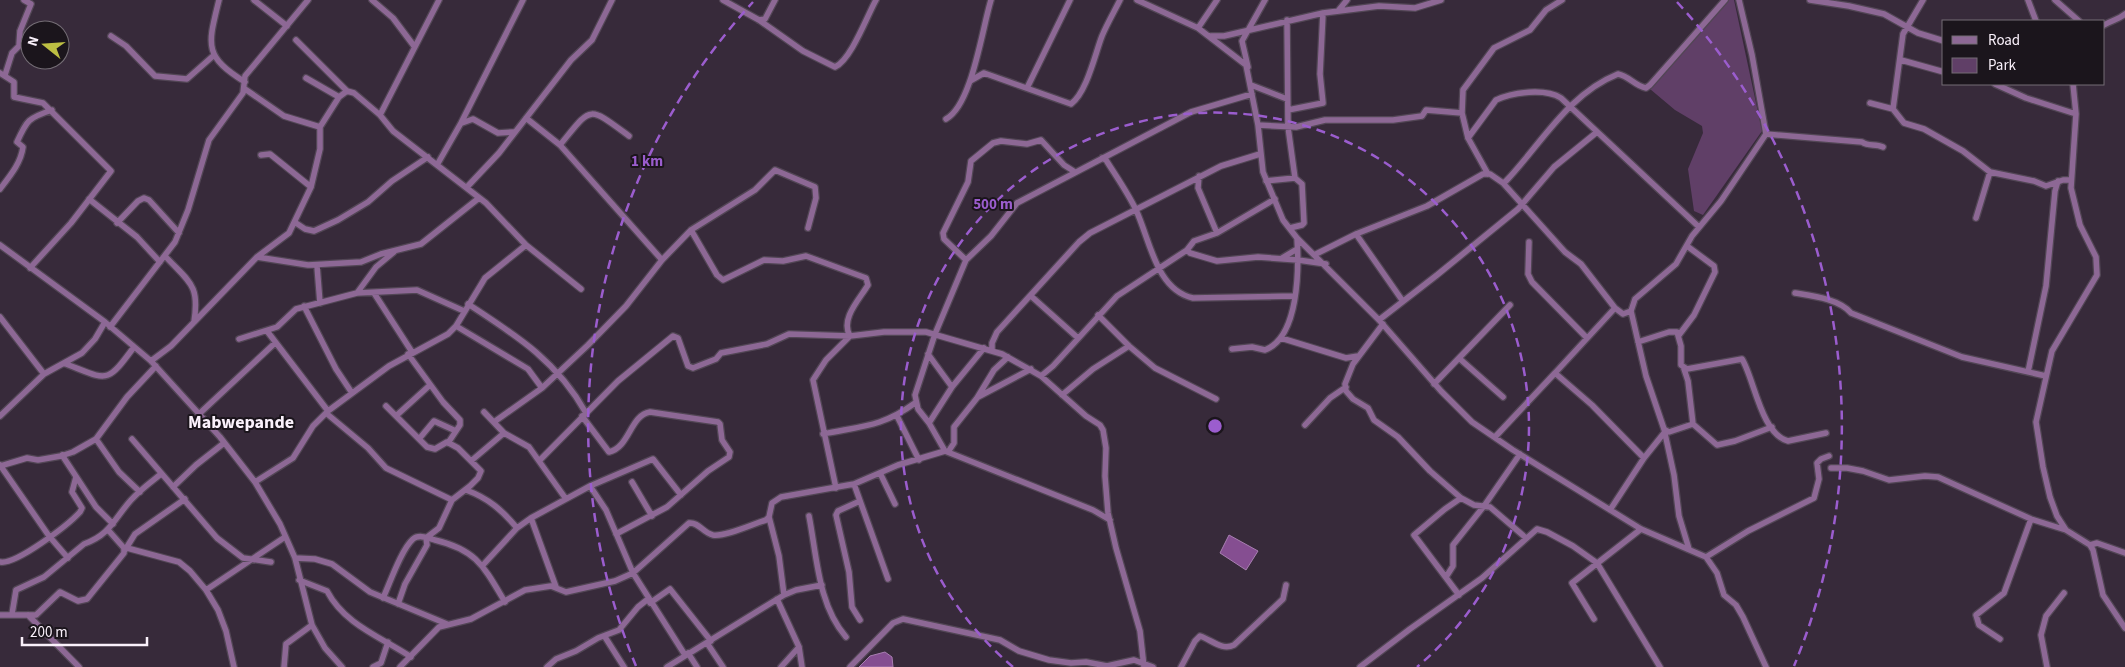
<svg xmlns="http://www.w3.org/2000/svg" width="2125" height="667" font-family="'Source Sans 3',sans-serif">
<rect width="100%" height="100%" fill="#372a3a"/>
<path fill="#603f67" d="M1728,0H1734L1762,131L1703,215L1694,211L1688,169L1703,133L1702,126L1675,110L1650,89Z"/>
<path fill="#854e91" stroke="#a87fb1" d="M1229,535L1258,551L1246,570L1220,553Z
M885,652L892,657L893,667H859L870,656Z"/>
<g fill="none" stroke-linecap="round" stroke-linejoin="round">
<g stroke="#524655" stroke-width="8">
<path id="minor" d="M219,0C208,45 203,56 245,82
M254,0L287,26
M372,0L393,18L414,46
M723,0L759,20L803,51L835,67C851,60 867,16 876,0
M1137,0L1198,28L1246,65L1258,125L1263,172L1283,220L1297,238L1379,320L1441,391L1472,422L1513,450L1641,529L1706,557L1717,573L1724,595L1736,605L1743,617L1766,667
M1810,0L1849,6L1884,14L1918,33L1944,41
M2028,0L2036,21
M2055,0L2079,21
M1338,11L1347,0
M759,20L765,19L775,0
M1287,20L1288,127L1295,178
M2104,25C2112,20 2118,20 2125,14
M1198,28L1217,0
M111,36L126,46L155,76L187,79L213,56
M1211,36H1224L1323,13L1379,6L1415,8L1441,0
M296,40L347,91
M1901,60L1944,72
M1248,67L1242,41L1265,0
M0,73L14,82V97L43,103L111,171L71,223L30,268
M5,75L12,53L19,46L20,31L31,4L24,0
M306,78L339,97
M970,81L984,73L1071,104C1087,92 1095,54 1102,36C1107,24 1114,12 1120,0
M1995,84L2026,98L2076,114
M2073,84L2076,114L2071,188L2080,225L2096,257L2097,275L2052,351L2036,422L2043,467L2050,497L2057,516L2066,530L2090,545L2093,550L2103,595L2125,628
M1251,85L1287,99
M1027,88L1070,0
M245,89L284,116L320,127
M1870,103L1893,109L1904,123L1924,129L1963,151L1990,172L2034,181L2046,186L2063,180H2070
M1893,109L1903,34L1923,0
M1288,110L1323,103L1320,74L1323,13
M380,115L439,0
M526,118L560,145L662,260
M946,119C972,105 982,29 991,0
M462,123L473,119L498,133L514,132
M1258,125L1296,127L1325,120H1393L1422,116L1426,110L1462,113
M1766,134L1862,142C1869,147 1875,143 1883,147
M1468,138L1496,100C1513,92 1545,88 1561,98L1699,227
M560,145C592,106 587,105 629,136
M261,155L270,154L311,187
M1102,158L1106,160C1116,176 1128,193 1136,210C1150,240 1156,290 1193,298L1294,296
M437,165L461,123L523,0
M1488,174L1468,138L1462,113L1463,90L1494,48L1530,30L1546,10L1562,0
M1199,176L1198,188L1217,233
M1266,181L1295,178L1302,184L1304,223L1302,225L1290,228
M1503,183L1565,252L1581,264L1615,308L1623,314L1631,311
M467,187L499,153L571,60L592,40L612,0
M0,189C10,176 21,163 23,147L17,142C27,120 28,118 52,110
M89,199L137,237L160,262
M1976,218L1990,172
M117,223L138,201L144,198L149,200L179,233
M296,223L305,229L314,231L338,220L368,202L392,181L428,157
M691,230L717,275L723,280L764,260L783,261L806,256L866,278L868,285C859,300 840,319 850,336L884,332H926L1002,354L1041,376L1086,416L1100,425L1103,430L1106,448L1105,476L1108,513L1116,548L1140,631L1144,667
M1356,234L1402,300
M1529,242L1528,274L1532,282L1586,337
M0,245L105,322L151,361L220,437L255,482L280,524L295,558L312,625L325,648L342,667
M1187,250L1194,241L1217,233L1275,199
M1316,254L1356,234L1427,206L1483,174H1490L1503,183L1506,181C1542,143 1568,94 1618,74C1629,76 1635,86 1646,88L1650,85L1725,0
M165,256C189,282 200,284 194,322
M257,257L308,265L361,262L381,254L421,244L479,198
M1282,258L1297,249
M966,260L944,239L943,233L968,182L971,161L993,143L1001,141L1027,144L1041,140L1064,165L1075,172
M317,266L320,303
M357,293L417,290L464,311
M374,293L412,352
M1795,293C1813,296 1839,299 1851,313L1962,357L2046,376
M1031,296L1078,338
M468,304C517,336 557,361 586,413
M304,306L336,369L352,393
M1615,308L1555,373L1592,405L1644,458
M1098,315L1129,346L1155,368L1216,399
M0,317L44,374
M1379,320L1437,275L1518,209L1554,167L1597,132
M1383,324L1353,364L1345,384L1346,391L1353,399L1368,408L1374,420L1398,437L1430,471L1461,498
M456,326L528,369L542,388
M110,327L175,242L188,210L209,140L243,93L245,76L308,0
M267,331L328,411
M1679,335L1694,315L1715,272L1714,266L1687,246
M1281,338L1346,358L1358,356
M239,339L277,327L296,309L357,293L376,267L394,252
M1638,342L1669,332H1677L1681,346V365L1687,369L1742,359C1754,378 1761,434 1788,441L1826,433
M1232,349L1252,347L1265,350C1299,337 1299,269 1297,238
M992,351V343L997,332L1079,242L1090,233L1221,166L1260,154
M408,354L443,402L460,420V425L448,443
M928,354L952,387L929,423L945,451
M1460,359L1503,397
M151,361L171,346L257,257L289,233L311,187L320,149V127L339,97L347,91L354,93L380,115L393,131L486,203L526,245L581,289
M66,364C108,380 106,385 134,347
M1684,369L1688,381L1693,424
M2028,372L2046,286L2055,191L2058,181
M1041,376L1053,366L1117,296L1187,250L1190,253L1217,261L1258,257L1298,260L1326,264
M1434,384L1510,305
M952,387L984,348
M1062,395L1093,369L1129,346
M978,397L1031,369
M386,406L427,447L435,449L447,442L458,448L481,471L478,478L470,486L452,500L439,528L426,538L427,545L405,584L398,604
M484,412L504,433L529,447L566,499
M326,413L368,448L386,468L452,500
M199,414L275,343
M397,415L430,385
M0,416L44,374L82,353L95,339L105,322
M582,416L609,452C630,447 630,415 650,412L718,422L720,424L722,440L730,452L729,457L708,471L667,507L616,534
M897,416L919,460
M494,422L542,388L588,345L626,306L662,260L691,230L755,190L775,170L815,187L816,198L808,228
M929,423L918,409L915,395L935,334L966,260L991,236L1017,203L1191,112L1252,94
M1305,425L1330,398L1346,387
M1664,429L1669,432L1693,424L1717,445L1735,441L1772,427
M823,434C862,426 882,427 915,403
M1495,437L1555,373
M96,439L119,472L140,492
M132,439L217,538L243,558L271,562
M419,439L434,421L456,431
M948,452L954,443V427L977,398L994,370L1008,357
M62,455L96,507L113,524
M471,461L504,433
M539,461L618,381L673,336L678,338L688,366L693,368L716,359L721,353L767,344L789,334L850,336
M0,465L49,536L68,558
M0,466L27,458L38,460L61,456L73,452L96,439L127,397L156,366
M1831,468H1847L1863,471L1889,480L1925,476L1938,477L2031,519L2066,530
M880,473L895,504
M255,482L293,458L313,426L328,411L389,366L448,334L456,326L485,278L526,245
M632,482L652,516
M854,484L888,579
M590,486L653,459L681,495
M173,487L196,465L224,443
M836,488L813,380L826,360L850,336
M466,490C488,498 502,510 517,528
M1610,510L1644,458L1664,433
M809,516C817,557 818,605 846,637
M769,517L779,556L784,595
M531,518L556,587
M2090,545L2097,543L2125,553
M127,548L179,562L190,571L206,590L218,610L226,631L234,667
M1689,549L1679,516L1674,475L1664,429L1646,376L1631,311L1635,299L1676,264L1692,236L1721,201L1766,134L1752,55L1739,0
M125,550L135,534L185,499
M1706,557L1748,531L1814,498L1819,479L1817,463L1821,459L1829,456
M295,558L315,559L332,564L370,592L447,624
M0,562C16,565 68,525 80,512L82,508L72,492L76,477
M483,565L517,528L531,518L590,486L606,510L633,573L685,655
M1446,577L1453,566V545L1484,506L1520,454
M299,580L327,591C345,625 381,637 411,657
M206,590L285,537
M1459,595L1414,535L1445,509L1461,498L1474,505L1490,507L1526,538
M383,598C390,583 401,550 413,539C419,534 428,538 435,540C477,550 484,567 505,602
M777,599L799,647L802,667
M650,603L670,589L711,641
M12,614L16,590L44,577L84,544C110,535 114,519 131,500C140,490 151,482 161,474
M0,615H36L60,592L78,601L87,599L124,553V548L109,531
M28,615L79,667
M1594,619L1572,583L1641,529
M860,620L852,607L849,572L836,515L838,511L860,501
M605,637L624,667
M2000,639L1979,625L1976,615L2004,593L2031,519
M707,643L723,667
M688,653L697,667
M284,667L286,644L312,625
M373,667L381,663L388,642
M400,667L439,627L471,619L525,590L551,586L566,592L615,581L633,573L689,523C699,522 703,533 713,535C725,537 753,524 766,520L769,517L772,503L781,497L854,484L898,465L945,451L1093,510L1110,520
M547,667L556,659L576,651L598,638L619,630L638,607L648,599
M667,667L784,595L796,590L822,585
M781,667L799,647
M850,667L893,623L903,619L1000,640L1019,651L1049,660L1071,663L1086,662L1107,666L1134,660L1153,667
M1181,667L1195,641L1200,636C1212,640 1222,651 1234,645L1283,599L1286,585
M1360,667L1410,629L1482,578L1537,529L1547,532L1573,546L1597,563L1660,667
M2047,667L2041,635L2046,616L2064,593"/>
</g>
<use href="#minor" stroke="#8d6895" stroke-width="5.5"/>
</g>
<g fill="none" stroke="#9b5dce" stroke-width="2.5" stroke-dasharray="9 6">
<path d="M1013 667A314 314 0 1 1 1417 667"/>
<path d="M636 666A627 627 0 0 1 753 2M1677 2A627 627 0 0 1 1794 666"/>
</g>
<g text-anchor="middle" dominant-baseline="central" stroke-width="4" stroke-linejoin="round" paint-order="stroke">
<g font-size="18" font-weight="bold" fill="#faf1fb" stroke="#1b151c">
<text x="241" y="422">Mabwepande</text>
</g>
</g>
<circle cx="1215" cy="426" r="8" fill="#9b5dce" stroke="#1b151c" stroke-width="2.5"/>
<g font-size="15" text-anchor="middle" font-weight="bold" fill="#9b5dce" stroke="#1b151c" stroke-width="4" stroke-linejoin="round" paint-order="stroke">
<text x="647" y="166">1 km</text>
<text x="993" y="209">500 m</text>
</g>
<rect x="1942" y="20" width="162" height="65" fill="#1b151c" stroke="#746d75"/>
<rect x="1952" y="36" width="25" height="8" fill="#8d6895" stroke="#746d75"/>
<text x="1988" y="45" font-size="15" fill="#faf1fb">Road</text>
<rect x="1952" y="58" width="25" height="15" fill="#603f67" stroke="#746d75"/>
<text x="1988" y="70" font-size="15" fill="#faf1fb">Park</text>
<g transform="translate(45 45) rotate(287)"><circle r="24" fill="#1b151c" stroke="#746d75"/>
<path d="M0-4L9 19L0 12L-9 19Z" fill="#bdbf43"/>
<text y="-8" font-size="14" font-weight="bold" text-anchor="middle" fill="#faf1fb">N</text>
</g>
<path d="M22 637v8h125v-8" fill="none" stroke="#faf1fb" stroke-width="2.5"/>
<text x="30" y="637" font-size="15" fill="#faf1fb" stroke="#1b151c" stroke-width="4" paint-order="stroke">200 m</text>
</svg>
